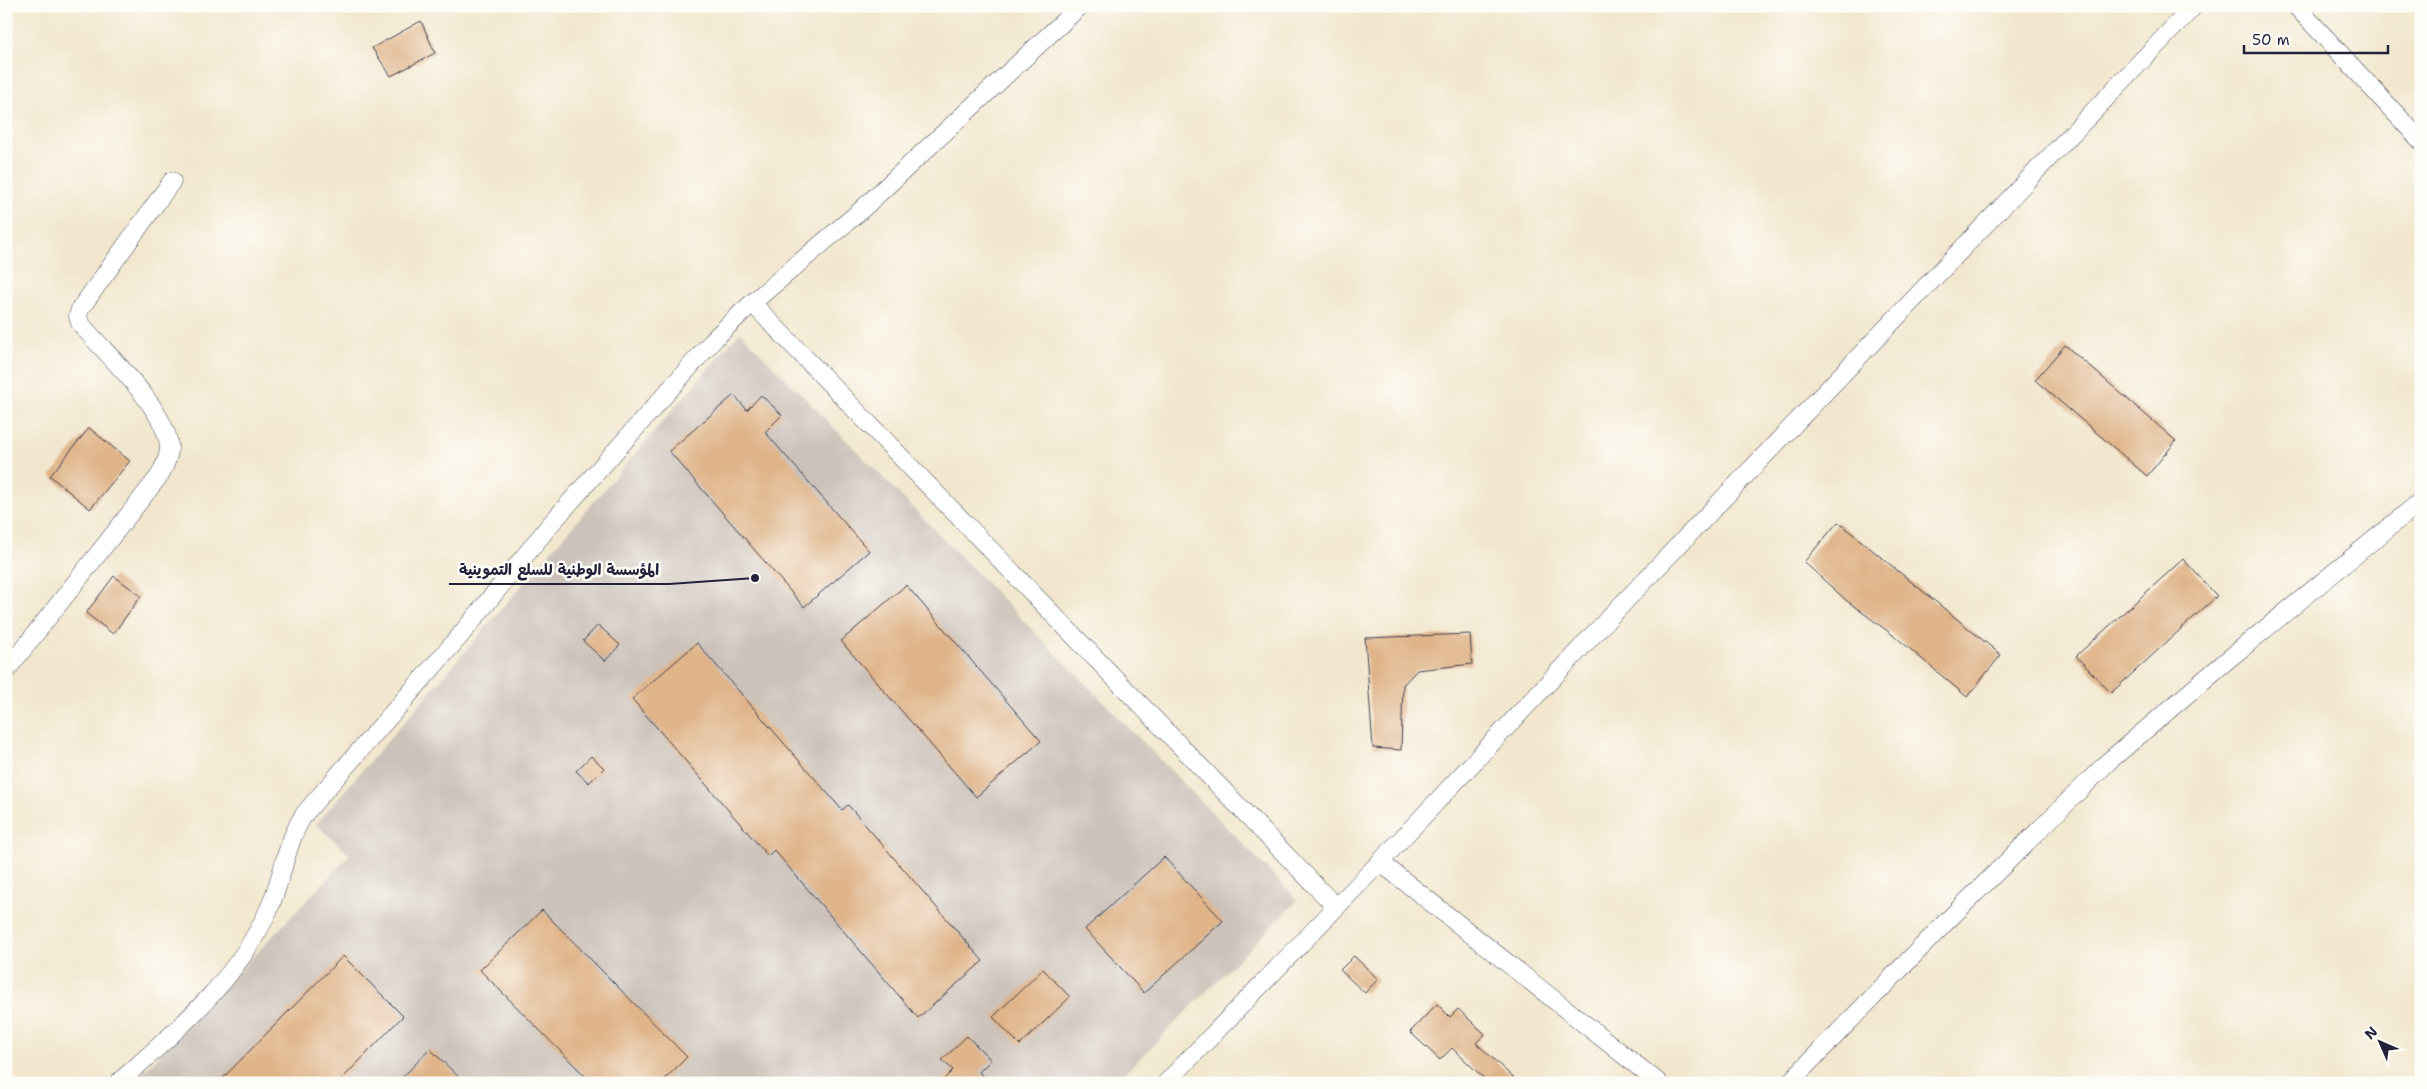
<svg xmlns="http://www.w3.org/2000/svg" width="2427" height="1089" font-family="'Shantell Sans','Playpen Sans Arabic',sans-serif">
<rect width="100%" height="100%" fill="#fdfcf7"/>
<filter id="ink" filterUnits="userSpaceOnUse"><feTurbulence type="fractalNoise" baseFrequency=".02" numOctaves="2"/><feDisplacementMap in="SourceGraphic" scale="10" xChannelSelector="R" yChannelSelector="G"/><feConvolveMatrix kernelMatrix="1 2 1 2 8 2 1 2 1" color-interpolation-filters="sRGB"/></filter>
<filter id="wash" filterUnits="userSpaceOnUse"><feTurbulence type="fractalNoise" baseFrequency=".0096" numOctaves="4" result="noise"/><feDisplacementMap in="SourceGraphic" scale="20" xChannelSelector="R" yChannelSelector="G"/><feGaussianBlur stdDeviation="1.12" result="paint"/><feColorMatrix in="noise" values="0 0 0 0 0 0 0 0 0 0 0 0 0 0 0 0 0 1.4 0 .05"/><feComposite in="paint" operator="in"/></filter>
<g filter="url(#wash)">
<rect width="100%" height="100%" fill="#f2e7ce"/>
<path fill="#ccc2b9" d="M740,332L1298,900L1115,1083H133L350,855L316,824Z"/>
<g id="blocks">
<path fill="#dfb489" d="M421,21L435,53L391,76L372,48Z
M2065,345L2176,441L2147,476L2035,380Z
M734,395L747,410L761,395L782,415L765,432L869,551L804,607L669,451Z
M89,428L130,461L90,509L50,476Z
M1838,522L2001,655L1967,697L1897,638L1847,601L1804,562Z
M2183,559L2217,596L2111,693L2076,656Z
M114,576L141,596L113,634L86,613Z
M906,585L1041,741L976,797L841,641Z
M598,625L620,645L605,661L583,641Z
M1470,634L1472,664L1417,670L1403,685L1401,750L1373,748L1365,638Z
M697,643L842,810L848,805L983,961L918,1018L774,850L768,856L632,699Z
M591,756L604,768L589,783L576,771Z
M1164,857L1223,921L1144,993L1085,929Z
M542,910L687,1057L661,1083H592L480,970Z
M343,956L403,1016L338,1083H218Z
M1354,956L1378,979L1365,993L1340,970Z
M1043,969L1070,997L1020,1045L993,1017Z
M1437,1004L1450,1017L1458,1009L1485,1034L1476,1043L1519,1083H1489L1452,1048L1440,1060L1410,1032Z
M967,1036L991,1060L979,1072L989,1083H940L953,1070L942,1060Z
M430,1049L465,1083H397Z"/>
</g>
</g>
<g filter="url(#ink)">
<use href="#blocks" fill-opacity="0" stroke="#414051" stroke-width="1"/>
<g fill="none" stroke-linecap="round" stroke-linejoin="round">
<g stroke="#414051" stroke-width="19">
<path id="street" d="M2296,6L2421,141
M752,303L1336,907
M6,671L160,475C164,466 170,456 169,446C165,406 105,354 80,323L78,316L80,309L172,181
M1380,862L1659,1083
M118,1083C176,1031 237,981 269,909C283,877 286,841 305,813L459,637L549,526L717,336L752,303L859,212L1080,6
M1166,1083L1380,862L1609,618L2194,6
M1789,1083L1945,923L2109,761L2225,662L2421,501"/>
</g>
<use href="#street" stroke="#fff" stroke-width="18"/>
</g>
</g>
<path fill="none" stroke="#22223b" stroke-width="2" d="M755 578L669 584H449"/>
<circle fill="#22223b" stroke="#fdfcf7" stroke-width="2" cx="755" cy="578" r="5"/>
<g font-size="15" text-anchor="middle" font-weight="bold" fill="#22223b" stroke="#fdfcf7" stroke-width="5" stroke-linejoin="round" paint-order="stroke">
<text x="559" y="575">المؤسسة الوطنية للسلع التموينية</text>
</g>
<rect width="2427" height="1089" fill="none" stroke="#fdfcf7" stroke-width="25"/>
<g transform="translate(2380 1042) rotate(315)" stroke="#fdfcf7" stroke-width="4" paint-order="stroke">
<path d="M0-4L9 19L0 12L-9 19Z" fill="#22223b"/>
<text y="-8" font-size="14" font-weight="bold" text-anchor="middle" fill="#22223b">N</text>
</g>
<path d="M2244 45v8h144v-8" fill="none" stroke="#22223b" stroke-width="2.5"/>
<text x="2252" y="45" font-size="15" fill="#22223b" stroke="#fdfcf7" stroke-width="4" paint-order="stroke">50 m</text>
</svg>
